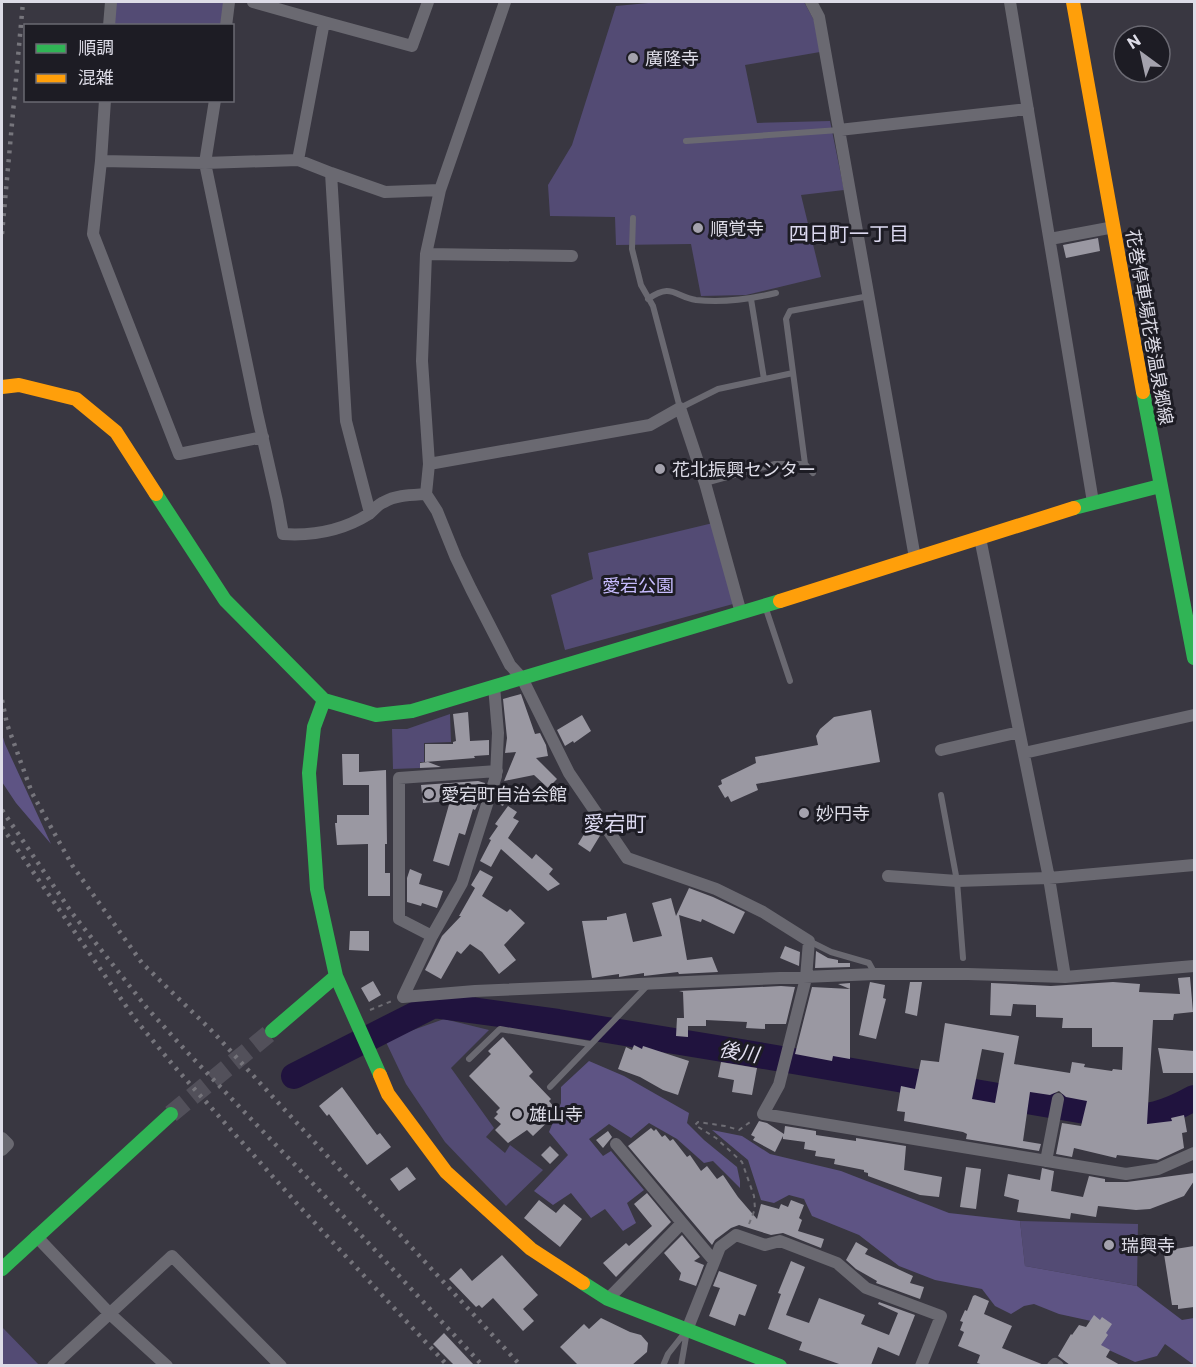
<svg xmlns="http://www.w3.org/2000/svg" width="1196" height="1367" font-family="Commissioner,'Noto Sans JP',sans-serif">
<rect width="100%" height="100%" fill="#393741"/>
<path fill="#534b74" d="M111,2H229L226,25L109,26Z
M659,2H804L814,20L820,52L745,65L757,123L830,121L844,190L801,195L821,277L746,295L701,296L691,244L616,245L615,217L550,216L548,185L572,145L616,6Z
M713,523L733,604L565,650L551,595L593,579L588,553Z
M450,714L451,742L424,743V762H420V768L393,769L392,729H407Z
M444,1019L489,1030L451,1068L494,1128L486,1137L505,1153L510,1145L543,1170L506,1206L445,1142L406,1084L385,1040Z
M1020,1221L1138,1224L1137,1286L1025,1266Z
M2,1327L39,1365H2Z"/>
<path fill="#5e5484" d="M2,734L5,744L51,844L16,803L2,782Z
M589,1061L624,1076L689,1113L687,1123L704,1140L737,1167L740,1181V1188L713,1161L704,1163L677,1139L649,1123L631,1138L609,1124L589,1139L603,1156L611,1151L644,1190L627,1203L636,1223L623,1231L605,1209L591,1218L571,1193L553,1205L534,1191L568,1155L549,1132L561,1103V1087Z
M712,1130L742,1136L770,1154L841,1171L949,1213L1020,1221L1025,1266L1137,1286L1182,1320L1194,1318V1365L1165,1344L1157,1356L1135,1362L1098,1345L1105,1324L1059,1314L1034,1304L1024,1306L1011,1314L995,1306L982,1289L935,1280L899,1266L859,1235L812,1216L804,1199L789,1195L774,1203L761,1200L748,1160Z"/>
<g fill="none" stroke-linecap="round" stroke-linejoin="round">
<path stroke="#20133e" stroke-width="26" d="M294,1076L434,1005L558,1022L741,1052L1114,1116C1148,1119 1165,1114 1194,1098"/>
</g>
<path fill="#9a98a2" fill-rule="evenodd" d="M1098,238L1100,251L1066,258L1063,245Z
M521,694L535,734L540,733L546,745L548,756L536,758L557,779L548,788L534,775L504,781L516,752L505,753L507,738L503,699Z
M871,710L880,762L756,784L758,790L731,802L728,796L725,798L718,786L722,784L721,780L756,763L755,757L818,745L816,736L820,729L834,717Z
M468,712L470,741L489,740V755L474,756L475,758L425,762V744H453V742L456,741L453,714Z
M582,715L591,731L574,743L573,741L565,746L557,730Z
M342,754H359V772L386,770L387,844H385V873H390V896H368V844L337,845L335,823H337V815H369V785H343Z
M428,762L441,767L420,768V763Z
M478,781L485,783L480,800L475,810L473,809L465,835L459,833L449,866L433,861L450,801L423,803L421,785Z
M501,789L509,792L503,806L496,803Z
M508,806L517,812L513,818L519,821L508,838L532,859L536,854L553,869L549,874L560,884L548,891L501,849L491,867L480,861L491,840L489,839L498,826L495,824Z
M589,826L601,834L590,852L578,844Z
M410,869L422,874L419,884L443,891L437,908L422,903L421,906L407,902V878Z
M480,870L493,877L482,896L507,912L510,909L525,923L504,945L516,960L499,974L482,952L470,944L461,954L457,951L441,979L425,970L442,936L461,916H459L475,888L471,885Z
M689,888L713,897L745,912L734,934L702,919L701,922L679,915L687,960L712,957L718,972L679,974L678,972L644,976V973L619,977V974L592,978L582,921L607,920V917L626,913L633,942L662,936L652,903L671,898L676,916Z
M350,931H369V951L349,950Z
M785,946L800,952L799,966L780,958Z
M816,951L828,958L838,960V963H850V967L815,968Z
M1190,977L1193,1012L1174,1014L1173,1020H1153L1147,1124L1172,1121L1171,1118L1184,1115L1187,1132L1182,1133L1184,1148L1158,1160L1117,1155L1116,1158L1074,1148L1072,1157L1056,1154L1062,1123L1081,1126L1087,1101L1066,1097L1059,1091L1050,1095L1030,1092L1023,1141L1041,1144L1039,1151L966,1139L967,1134L963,1132L904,1121L905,1112L897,1111L901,1086L915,1089L921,1060L939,1062L945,1023L1019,1036L1014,1064L1070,1073L1072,1062L1085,1064L1084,1067L1112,1071L1113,1069L1122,1070L1123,1047H1092V1028H1062L1063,1018L1036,1017V1005L1013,1004L1011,1016L990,1015L991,983L1051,986L1113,982L1140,984L1139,992L1180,994L1178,978ZM982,1049L1004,1053L995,1103L972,1099Z
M373,981L381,995L369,1002L361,988Z
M870,982L885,985L883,998L886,999L876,1039L859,1035Z
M910,982H922L917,1016L905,1013Z
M850,983V1059L833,1056L832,1061L795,1054L812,987L850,989L838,984Z
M781,986L795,987L786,1024H765V1029L746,1028L747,1022L706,1020V1026H688V1037L676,1036L677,1018H684L683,992L679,991Z
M503,1037L533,1072L529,1076L551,1099L549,1101L558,1112L533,1136L527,1130L508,1143L495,1130L501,1124L494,1118L498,1114L496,1112L500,1108L469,1076L491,1054L488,1051Z
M634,1045L642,1049L643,1046L689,1061L678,1095L663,1090L640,1077L618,1069L626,1047L632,1050Z
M1158,1048L1194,1051V1073H1163Z
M721,1062L757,1068L752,1095L732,1092L734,1080L718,1077Z
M342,1087L377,1135L380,1133L391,1147L367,1165L329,1114L327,1116L319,1106Z
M759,1121L767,1123L784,1134L785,1126L816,1131V1135L856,1141V1138L906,1146L904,1170L942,1177L939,1197L920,1195L868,1176V1173L864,1172V1170L834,1164L835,1159L815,1156L816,1151L804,1149L805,1142L783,1139V1136L775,1152L753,1140L755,1137L751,1135Z
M651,1128L654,1131L656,1129L662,1137L665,1135L670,1141L673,1139L687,1157L690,1155L701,1171L707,1166L717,1179L723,1175L738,1197L757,1219L761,1204L779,1209L781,1204L788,1207L791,1200L804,1205L799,1218L802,1220L798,1231L824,1239L821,1248L783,1233L771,1235L739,1225L731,1228L715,1240L712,1245L628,1146Z
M608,1131L612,1137L603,1148L596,1140Z
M550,1146L559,1155L550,1164L541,1155Z
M407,1167L416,1179L399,1191L390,1179Z
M966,1167L981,1169L976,1209L960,1207Z
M1042,1168L1054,1171L1051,1191L1083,1197L1089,1176L1105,1179V1182H1127L1194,1173V1181L1184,1196L1150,1209L1136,1210L1098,1206L1096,1217L1071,1213L1070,1219L1017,1212L1019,1200L1004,1196L1008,1174L1040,1180Z
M647,1193L671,1222L616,1277L603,1263L626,1243L629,1246L652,1226L634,1204Z
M539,1200L556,1213L564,1204L582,1219L560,1247L524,1218Z
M682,1235L700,1257L694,1261L704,1265L696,1286L679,1280L681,1273L664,1253Z
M856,1242L868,1249L865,1254L913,1276L910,1283L924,1287L920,1299L876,1283L877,1281L856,1269L846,1260Z
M1194,1246V1307L1178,1309V1305H1172L1164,1254L1169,1253V1250Z
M502,1255L538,1295L523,1309L534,1321L523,1331L493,1298L482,1308L479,1305L476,1307L449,1279L461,1268L472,1281Z
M791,1261L805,1267L786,1315L809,1323L819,1298L865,1315L861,1324L889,1335L898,1313L878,1304L879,1302L915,1315L899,1356L878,1347L871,1365H842L799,1350L802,1342L768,1329L781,1294L778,1293Z
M719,1271L757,1285L745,1316L739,1314L735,1326L709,1316L720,1288L713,1286Z
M975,1295L989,1301L984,1314L1012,1326L1002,1348L1044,1365H984L977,1363L980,1355L958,1346L964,1332L960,1330L963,1322L960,1321L965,1310L967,1311L973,1296Z
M1094,1315L1100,1320L1102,1317L1112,1324L1106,1333L1108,1335L1101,1345L1110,1350L1106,1357L1120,1365H1070L1058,1356L1071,1334L1072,1335L1079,1325L1086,1327Z
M601,1318L630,1332L641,1335L648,1343L647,1352L632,1365H578L560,1347L584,1324L589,1329Z
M444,1333L474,1365H454L433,1344Z"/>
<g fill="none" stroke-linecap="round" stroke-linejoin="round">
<path stroke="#52505a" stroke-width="18" stroke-dasharray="18 9" stroke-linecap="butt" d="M171,1114L272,1031"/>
<path stroke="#6e6d74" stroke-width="2" stroke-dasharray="4.5 4.5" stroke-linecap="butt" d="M370,1010L392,1001
M749,1224L755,1209L754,1196L742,1162L716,1138L695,1125L698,1122L725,1126L739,1130L753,1120"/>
<path stroke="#6a6971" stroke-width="6" d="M686,141L839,130
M633,218L632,249L641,285L653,306L680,408L718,389L793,373
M648,299C672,282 675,297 696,300C722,303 751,299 776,293
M751,299L764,379
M805,464L786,319L790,311L869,296
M705,483L775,464H805L813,473
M766,609L790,681
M941,795L957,881L963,958
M809,941L831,952L869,963L875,974
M469,1059L500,1029L590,1044
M550,1087L647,986
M663,1366L668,1354L686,1331
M681,1366L687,1331"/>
<path stroke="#6a6971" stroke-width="12" d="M253,2L324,22L298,160L205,163L101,161L93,234L179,454L263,437
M505,2L440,190L426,254L422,361L429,464L426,494L437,511L456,558L471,589L510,665L522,678L569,773L627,858L716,889L763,912L809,941L806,978L779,1085L763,1114L1126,1174L1158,1169L1194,1153
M811,2L819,17L915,558
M1010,2L1093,502
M324,22L412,46L428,2
M109,26L111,2
M226,26L229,2
M215,100L205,163L257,413L277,501L283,534C314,536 342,531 369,514C374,510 378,504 384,502C396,495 412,495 426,494
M839,130L1028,109
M298,160L331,173
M101,161L105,100
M1050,239L1114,227
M426,254L572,256
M429,464L650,425L680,408L705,483L741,613
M370,513L346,421L331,173L385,192L440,190
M980,538L1049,878L1065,977
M494,686L498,733L496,776L462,883L432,936L403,997L475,991L875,974H968L1065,977L1194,966
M941,750L1019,732
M1024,753L1194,715
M888,876L957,881L1049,878L1194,865
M432,936L399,919V778L497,771
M2,1138L8,1144L2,1150
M616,1144L714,1261
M1046,1161L1058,1099
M36,1236L110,1314L167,1366
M608,1299L682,1223
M687,1330L720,1247L736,1235L765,1245L780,1241L837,1263L866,1288L941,1316L921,1366
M53,1366L172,1256L281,1366
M1053,1366L1055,1364L1058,1366"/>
<path stroke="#30b455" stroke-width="14" d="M1143,392L1194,658
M156,494L225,600L324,700L376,715L412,711L780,601
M1074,508L1160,486
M324,700L314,727L309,773L317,889L336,976L380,1075
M272,1031L336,976
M2,1269L171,1114
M583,1283L608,1299L780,1366"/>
<path stroke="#ff9f0a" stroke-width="14" d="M1073,2L1143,392
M2,387L19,385L76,399L116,432L156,494
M780,601L1074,508
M380,1075L388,1094L446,1172L531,1249L583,1283"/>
<path stroke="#76757c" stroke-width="4.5" stroke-dasharray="3 6" stroke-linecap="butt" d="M2,234L23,2
M2,700L7,724L32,793L72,865L142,963L213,1032L521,1366
M2,810L72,913L147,1008L187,1052L319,1190L483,1366
M2,827L135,1019L173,1065L300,1207L448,1366"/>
</g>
<g fill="#a4a2ad" stroke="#1d1c24" stroke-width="2">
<circle cx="633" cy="58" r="6"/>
<circle cx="698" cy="228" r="6"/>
<circle cx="660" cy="469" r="6"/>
<circle cx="429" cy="794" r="6"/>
<circle cx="804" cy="813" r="6"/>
<circle cx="517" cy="1114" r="6"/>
<circle cx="1109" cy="1245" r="6"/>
</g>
<g text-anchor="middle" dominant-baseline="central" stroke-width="6" stroke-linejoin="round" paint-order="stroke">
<g font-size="18" fill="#dddce7" stroke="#1d1c24" text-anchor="start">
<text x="645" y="58">廣隆寺</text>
<text x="710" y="228">順覚寺</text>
<text x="672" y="469">花北振興センター</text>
<text x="441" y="794">愛宕町自治会館</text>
<text x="816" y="813">妙円寺</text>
<text x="529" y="1114">雄山寺</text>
<text x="1121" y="1245">瑞興寺</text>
</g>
<g font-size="18" fill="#dddce7" stroke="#1d1c24">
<text transform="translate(1150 327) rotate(80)">花巻停車場花巻温泉郷線</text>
</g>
<g font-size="18" fill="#c8bdff" stroke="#1d1c24">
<text x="638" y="585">愛宕公園</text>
</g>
<g font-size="20" fill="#dcd9f0" stroke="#1d1c24">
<text x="849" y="233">四日町一丁目</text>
</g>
<g font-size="20" font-style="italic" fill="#e3e0f1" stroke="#1d1c24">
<text transform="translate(739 1051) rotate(9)">後川</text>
</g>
<g font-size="21" fill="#dcd9f0" stroke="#1d1c24">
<text x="615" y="822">愛宕町</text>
</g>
</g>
<rect width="1196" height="1367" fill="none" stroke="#dddce7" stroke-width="6"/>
<rect x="24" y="24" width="210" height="78" fill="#1d1c24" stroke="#6a6972" stroke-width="1.5"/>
<rect x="36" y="44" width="30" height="9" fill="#30b455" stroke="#6a6972" stroke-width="1.5"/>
<text x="78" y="54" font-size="18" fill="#dddce7">順調</text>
<rect x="36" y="74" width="30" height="9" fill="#ff9f0a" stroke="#6a6972" stroke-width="1.5"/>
<text x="78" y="84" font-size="18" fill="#dddce7">混雑</text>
<g transform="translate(1142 54) rotate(327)"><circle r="28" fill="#1d1c24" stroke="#6a6972" stroke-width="1.5"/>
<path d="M0-4.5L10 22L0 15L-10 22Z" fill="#a4a2ad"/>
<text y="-9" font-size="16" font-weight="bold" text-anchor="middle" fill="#dddce7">N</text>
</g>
</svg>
